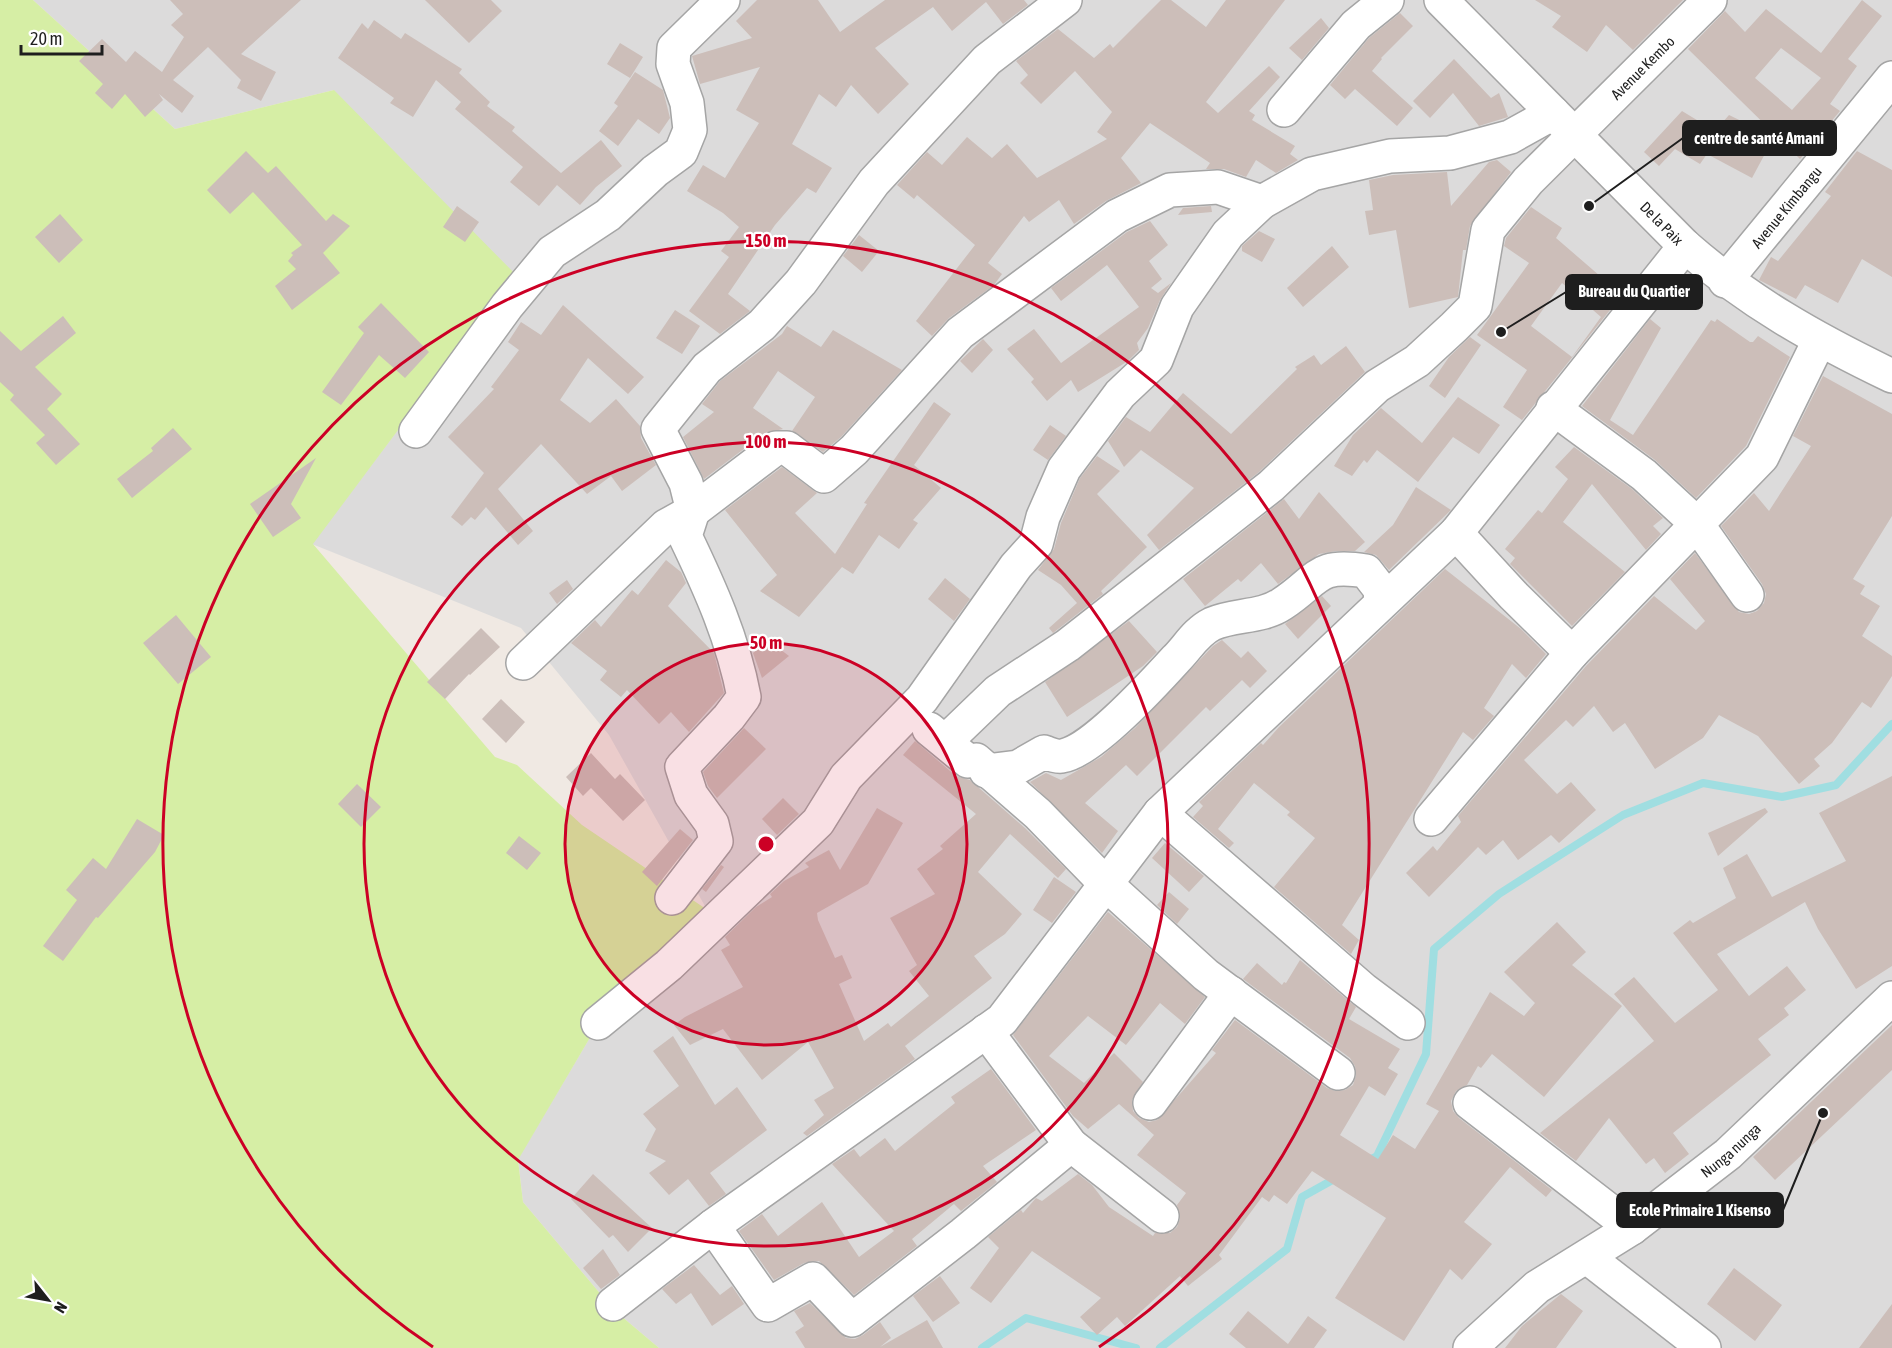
<svg xmlns="http://www.w3.org/2000/svg" width="1892" height="1348" font-family="'Asap Condensed',sans-serif">
<rect width="100%" height="100%" fill="#f0e9e3"/>
<path fill="#dcdbdb" d="M33,0H1892V1348H659L614,1310L523,1202L518,1159L598,1024L706,908L609,735L521,628L312,544L419,402L334,90L175,129Z"/>
<path fill="#d6eea5" d="M0,0H33L175,129L334,90L518,277L419,402L313,544L495,757L517,765L582,825L706,909L598,1024L518,1160L523,1202L614,1310L659,1348H0Z"/>
<g fill="none" stroke-linecap="round" stroke-linejoin="round">
<path stroke="#a0dee1" stroke-width="8" d="M1365,1162L1377,1156L1426,1054L1434,949L1499,894L1623,815L1703,783L1782,797L1836,785L1892,724
M982,1348L1026,1318L1136,1348
M1160,1348L1287,1249L1302,1197L1338,1177"/>
</g>
<path fill="#ccbeb9" fill-rule="evenodd" d="M170,0H301L241,54L276,72L261,101L237,88L241,80L208,47L173,80L194,96L182,113L159,94L163,100L145,117L125,94L112,109L95,93L103,84L79,61L102,39L126,62L135,51L162,72L184,37L171,25L183,14Z
M425,0H491L502,11L469,43Z
M757,0H818L840,32L885,0H1024L1028,5L1003,24L986,2L952,31L933,7L875,48L909,84L878,114L851,85L836,107L819,94L792,144L832,168L816,193L807,188L775,225L728,294L750,311L720,334L689,311L729,257L721,251L739,227L723,213L687,191L703,165L725,178L759,123L736,110L760,67L700,84L692,56L752,38L736,21Z
M1161,0H1171L1206,27L1226,0H1285L1206,102L1218,113L1269,66L1280,77L1249,111L1255,115L1252,120L1295,146L1290,154L1298,160L1276,173L1256,160L1246,177L1224,169H1206L1210,163L1150,123L1121,158L1141,183L1106,201L1074,224L1059,200L1029,222L1024,216L988,263L1002,274L994,285L949,318L932,336L916,321L975,245L917,195L914,199L897,185L927,152L942,165L967,137L992,158L1007,144L1037,178L1107,139L1097,132L1112,112L1075,71L1041,104L1020,83L1028,75L1016,61L1058,29L1094,58L1110,44L1113,48Z
M1535,0H1683L1633,50L1606,25L1587,52L1552,27L1561,16Z
M1862,0L1882,16L1848,59L1857,66L1830,104L1840,111L1800,159L1688,49L1725,11L1745,32L1766,9L1821,53ZM1781,48L1821,78L1792,110L1755,78Z
M1400,13L1413,26L1381,58L1382,59L1372,71L1413,108L1397,126L1355,89L1345,99L1330,85L1369,38Z
M1321,18L1329,28L1302,60L1289,48Z
M374,20L401,39L405,33L462,69L459,73L490,102L487,106L515,127L512,131L561,173L601,140L622,166L596,187L580,205L557,185L539,206L510,182L523,167L455,109L461,102L436,80L413,117L390,103L394,98L338,58L362,23L368,29Z
M620,43L643,57L630,78L607,64Z
M1454,59L1491,98L1499,93L1508,117L1479,126L1453,93L1430,118L1413,101Z
M635,72L663,90L670,118L659,134L638,119L618,146L599,131L618,106L614,103Z
M1682,111L1715,131L1729,115L1774,137L1752,178L1707,154L1700,164L1675,149L1659,166L1644,152Z
M246,151L268,173L276,166L326,221L333,214L350,226L323,253L340,273L292,310L275,286L296,269L288,261L293,255L291,253L302,245L253,192L230,214L207,190Z
M1857,151L1892,170V277L1862,259L1838,303L1805,285L1796,299L1759,280L1771,257L1778,261L1831,196L1825,192Z
M1497,160L1511,172L1470,226L1466,250H1463L1458,297L1409,308L1396,230L1369,235L1365,211L1373,210L1369,180L1393,175L1447,172L1451,206L1489,162Z
M457,206L479,222L465,242L443,227Z
M1211,206L1212,212L1178,215L1183,208Z
M1531,207L1562,228L1556,238L1622,295L1522,420L1503,407L1527,370L1477,335L1529,263L1504,246L1506,238ZM1562,283L1601,317L1572,357L1531,326Z
M60,214L83,240L59,263L35,237Z
M1150,221L1168,245L1149,261L1162,279L1151,288L1158,293L1171,283L1160,300L1148,328L1137,343L1139,350L1128,361L1078,392L1071,380L1047,401L1031,382L1034,379L1007,349L1034,329L1061,363L1139,307L1107,265L1061,301L1051,288L1127,232Z
M1259,231L1275,239L1262,262L1242,251V246Z
M859,235L879,251L862,272L843,256Z
M1332,246L1349,267L1303,307L1287,288Z
M381,303L429,352L405,378L379,355L341,405L322,392L364,333L358,327Z
M563,305L644,377L628,394L588,358L560,400L590,423L616,399L640,426L641,438L656,465L622,491L611,476L587,494L541,444L498,489L533,531L518,545L486,507L475,520L471,517L462,526L451,517L484,473L448,437L494,389L491,387L519,350L508,342L521,322L541,335Z
M675,310L700,326L682,354L656,338Z
M63,316L76,333L35,367L62,394L47,409L80,444L56,465L36,443L45,435L10,400L14,395L0,382V331L21,351Z
M1650,319L1661,328L1610,420L1633,435L1711,320L1715,322L1717,319L1750,342H1753L1758,336L1790,357L1746,446L1696,498L1655,460L1582,406Z
M787,326L821,347L833,330L902,370L841,437L823,452L792,431L815,397L778,371L753,408L783,429L765,433L704,479L683,437L714,412L702,404L720,381L782,334Z
M1470,337L1481,345L1445,398L1429,386L1449,357Z
M983,339L993,350L972,373L960,361Z
M1346,346L1365,372L1259,472L1159,550L1147,535L1194,488L1141,450L1124,467L1108,441L1126,417L1150,432L1183,393L1231,434L1297,369L1295,367L1314,355L1321,365Z
M1823,376L1892,414V516L1853,579L1865,586L1860,594L1880,606L1862,636L1892,656V676L1871,708L1862,702L1832,743L1814,759L1820,766L1799,784L1758,736L1719,715L1703,738L1655,769L1625,723L1613,732L1594,706L1573,727L1566,720L1524,760L1557,794L1571,782L1596,810L1559,843L1551,835L1518,860L1503,840L1486,855L1478,847L1429,897L1406,873L1433,846L1437,851L1461,822L1458,816L1586,666L1654,596L1696,630L1705,621L1670,579L1695,553L1739,612L1749,614L1757,611L1764,603L1766,594L1762,584L1721,526L1754,493L1769,511L1811,446L1793,436Z
M1458,397L1500,425L1479,454L1453,437L1418,482L1377,450L1367,463L1364,460L1352,476L1334,466L1353,435L1381,408L1422,443Z
M934,402L951,414L914,465L941,488L913,520L918,523L899,549L879,535L853,574L842,567L799,617L760,591L777,575L725,510L782,467L817,493L795,513L835,554L867,504L864,503Z
M1050,425L1066,436L1048,460L1033,450Z
M173,428L192,449L132,498L117,479L153,451L151,448Z
M1574,447L1632,489L1663,518L1653,526L1661,534L1646,550L1592,484L1563,522L1625,572L1572,626L1510,564L1515,558L1505,549L1538,510L1542,513L1568,479L1555,467Z
M1097,456L1120,471L1097,494L1147,547L1101,591L1103,594L1053,633L1049,628L1077,603L1061,585L1038,570L1054,549L1061,523L1080,478Z
M316,458L291,504L301,518L273,537L250,504Z
M1416,487L1451,510L1389,570L1376,555L1364,552L1393,525Z
M1319,492L1365,542L1355,551H1336L1319,554L1278,584L1261,563L1241,582L1238,579L1205,606L1183,579L1284,499L1299,519Z
M666,560L681,572L686,583L668,606L714,653L724,693L689,732L671,712L659,724L627,690L621,697L600,680L607,671L571,643L595,620L601,627L632,590L638,595Z
M1445,569L1521,629L1546,654L1526,678L1512,664L1484,708L1494,716L1473,740L1463,732L1342,925L1359,940L1351,954L1274,887L1315,838L1287,815L1290,812L1254,783L1218,829L1234,843L1229,848L1193,817L1203,806L1199,802L1261,743L1263,745L1279,727Z
M945,578L970,599L954,621L928,599Z
M567,580L573,589L557,604L549,593Z
M1322,596L1331,606L1298,639L1285,624Z
M176,615L211,657L178,684L143,643Z
M1129,621L1157,652L1143,666L1067,717L1045,682Z
M481,628L500,647L470,675L469,674L445,699L427,682Z
M768,640L789,656L762,678L753,653Z
M1222,640L1241,658L1248,651L1267,671L1250,688L1242,680L1210,711L1206,707L1137,776L1126,765L1085,803L1118,831L1102,853L1030,782L1046,773L1061,780L1101,757L1135,728L1213,646Z
M501,699L525,722L506,743L482,719Z
M744,728L766,749L717,798L708,786L703,772Z
M915,741L956,776L970,780L1025,828L1066,869L1058,878L1010,834L978,872L1022,914L1005,934L974,956L992,978L905,1046L915,1059L807,1136L803,1133L824,1115L814,1100L834,1088L808,1042L762,1080L723,1029L690,1045L674,1025L685,1017L743,987L721,950L730,945L725,937L756,907L772,897L770,894L784,881L809,867L805,863L829,850L840,870L877,808L903,823L868,884L817,913L818,920L835,958L842,955L852,978L839,984L864,1041L888,1023L891,1027L929,996L909,971L917,965L890,918L935,894L917,869L943,849L940,846L976,814L903,755Z
M591,753L615,779L620,774L645,800L623,821L591,788L583,796L566,777Z
M1892,776V966L1856,989L1818,929L1805,902L1717,954L1749,996L1787,966L1806,990L1784,1008L1789,1015L1758,1039L1771,1055L1673,1133L1689,1154L1665,1173L1654,1158L1646,1164L1609,1118L1576,1161L1540,1133L1654,1041L1614,994L1634,977L1675,1023L1718,990L1673,933L1690,920L1693,923L1736,898L1723,868L1747,854L1772,897L1846,861L1819,813Z
M357,784L381,807L361,827L338,804Z
M783,798L799,814L777,835L762,819Z
M1765,808L1768,812L1718,856L1708,833Z
M137,819L164,835L155,852L98,918L96,917L63,961L43,946L77,900L66,890L93,858L106,869Z
M680,829L693,840L657,886L642,872Z
M519,836L541,853L527,870L506,853Z
M1165,843L1204,876L1189,892L1152,858Z
M721,865L724,867L706,892L702,889Z
M1054,877L1076,892L1052,923L1033,910Z
M1169,892L1189,909L1177,924L1157,905Z
M1108,912L1205,997L1185,1024L1160,1003L1126,1045L1088,1016L1049,1056L1084,1083L1114,1053L1143,1082L1132,1100L1133,1111L1139,1118L1149,1122L1157,1120L1216,1053L1212,1050L1235,1020L1327,1088L1335,1091L1345,1090L1353,1085L1356,1076L1355,1066L1350,1058L1243,979L1257,963L1282,985L1284,982L1286,983L1300,960L1356,1007L1349,1019L1400,1049L1388,1068L1398,1074L1385,1096L1369,1086L1340,1135L1378,1159L1393,1135L1415,1149L1439,1111L1426,1104L1490,992L1524,1016L1535,1003L1504,972L1557,922L1586,952L1572,965L1622,1006L1544,1097L1492,1054L1481,1068L1478,1066L1467,1085L1456,1091L1451,1101L1453,1111L1459,1118L1552,1190L1546,1197L1510,1167L1464,1222L1492,1244L1462,1280L1450,1269L1404,1341L1335,1298L1386,1218L1312,1171L1287,1204L1274,1195L1269,1202L1262,1197L1219,1255L1222,1259L1188,1286L1180,1276L1125,1326L1117,1317L1097,1335L1080,1317L1101,1298L1032,1251L991,1303L970,1288L999,1248L988,1237L1021,1210L1023,1213L1036,1198L1042,1201L1078,1174L1092,1185L1109,1207L1153,1236L1155,1233H1170L1177,1227L1180,1219L1177,1205L1186,1193L1137,1155L1154,1135L1119,1104L1088,1129L1073,1116L1013,1035Z
M1892,1025V1070L1775,1180L1753,1157Z
M673,1036L715,1105L737,1087L767,1130L710,1173L726,1194L709,1206L688,1179L669,1195L649,1173L666,1161L645,1151L656,1129L643,1114L679,1086L653,1051Z
M991,1069L1036,1130L983,1166L997,1182L961,1211L954,1204L912,1239L917,1246L854,1295L819,1261L804,1263L774,1280L739,1231L762,1214L778,1236L822,1202L859,1257L894,1231L832,1164L854,1149L860,1157L885,1138L895,1151L955,1103L951,1097Z
M593,1174L652,1228L628,1252L613,1235L609,1238L571,1199Z
M603,1249L620,1275L601,1289L583,1268Z
M694,1265L720,1295L732,1286L744,1304L712,1326L691,1293L676,1304L662,1289Z
M1734,1268L1782,1305L1755,1341L1707,1304Z
M940,1276L960,1303L933,1322L913,1296Z
M1561,1294L1583,1311L1556,1348H1505L1522,1326Z
M810,1303L846,1338L855,1339L863,1335L880,1322L891,1338L880,1347L927,1320L943,1348H805L795,1332L804,1326L794,1311Z
M1892,1304V1348H1859Z
M1248,1311L1288,1344L1308,1316L1327,1330L1314,1348H1246L1229,1334Z"/>
<g fill="none" stroke-linecap="round" stroke-linejoin="round">
<g stroke="#a5a5a5" stroke-width="36">
<g id="minor">
<path id="s1" d="M1441,0L1685,246C1749,302 1815,339 1892,376"/>
<path d="M1284,110L1356,25L1387,0"/>
<path id="s2" d="M1725,281L1892,78"/>
<path d="M1553,408L1644,475L1697,524L1747,595"/>
<path d="M416,431L507,306L552,252L608,215L655,171L681,152L690,130L687,103L673,64L674,48L723,0"/>
<path d="M1456,533L1514,596L1572,653"/>
<path d="M523,663L666,526L693,511L776,448H787L824,476L854,450L960,333L1117,216L1170,190L1218,187L1262,202"/>
<path d="M929,729L968,761L976,760L1038,814L1106,884L1206,975L1338,1073"/>
<path id="s3" d="M946,741L998,691L1068,645L1271,486L1377,386L1417,361L1454,327L1475,306L1488,230L1528,181L1710,0"/>
<path d="M986,771L1018,767L1044,752C1049,754 1056,757 1062,756C1091,752 1155,682 1176,659C1188,647 1196,632 1212,624C1234,614 1261,618 1282,604C1320,579 1315,563 1366,571L1380,589L1381,603"/>
<path d="M1160,813L1364,990L1408,1023"/>
<path d="M1431,819L1572,653L1762,457L1819,341"/>
<path d="M672,898L716,841L712,824L691,795L682,767L729,717L744,697C733,639 710,588 685,536L693,511L686,483L658,429L707,368L762,325L801,282L874,182L987,60L1065,0"/>
<path d="M598,1023L669,965L818,822L846,777L922,699L1016,566L1036,544L1043,517L1064,469L1120,394L1156,360L1177,307L1228,234L1262,202L1312,174L1390,156L1450,153L1510,137L1553,113"/>
<path d="M986,1031L1071,1145L1162,1216"/>
<path d="M1150,1103L1231,993"/>
<path d="M1470,1103L1632,1228"/>
<path d="M713,1226L768,1305L813,1279L852,1320L963,1234L1071,1145"/>
<path d="M1587,1257L1704,1348"/>
<path d="M613,1304L713,1226L1002,1020L1160,813L1456,533L1685,246"/>
<path id="s4" d="M1470,1348L1537,1287L1632,1228L1728,1154L1892,998"/>
</g>
</g>
<use href="#minor" stroke="#fff" stroke-width="33"/>
</g>
<circle cx="766" cy="844" r="201" fill="#cc0025" fill-opacity=".12"/>
<g fill="none" stroke="#cc0025" stroke-width="3">
<circle cx="766" cy="844" r="201"/>
<circle cx="766" cy="844" r="402"/>
<path d="M433 1347A603 603 0 1 1 1099 1347"/>
</g>
<g text-anchor="middle" dominant-baseline="central" stroke-width="4.5" stroke-linejoin="round" paint-order="stroke">
<g font-size="15" fill="#1e1e1e" stroke="#fff">
<text stroke="none"><textPath href="#s3" startOffset="988">Avenue Kembo</textPath></text>
<text stroke="none"><textPath href="#s2" startOffset="96">Avenue Kimbangu</textPath></text>
<text stroke="none"><textPath href="#s1" startOffset="314">De la Paix</textPath></text>
<text stroke="none"><textPath href="#s4" startOffset="328">Nunga nunga</textPath></text>
</g>
</g>
<circle cx="766" cy="844" r="9" fill="#cc0025" stroke="#fff" stroke-width="3"/>
<g font-size="18" text-anchor="middle" font-weight="bold" fill="#cc0025" stroke="#fff" stroke-width="4.5" stroke-linejoin="round" paint-order="stroke">
<text x="766" y="247">150 m</text>
<text x="766" y="448">100 m</text>
<text x="766" y="649">50 m</text>
</g>
<path fill="none" stroke="#1e1e1e" stroke-width="2" d="M1589 206L1683 138M1501 332L1566 292M1823 1113L1783 1210"/>
<g fill="#1e1e1e" stroke="#fff" stroke-width="2">
<circle cx="1589" cy="206" r="6"/>
<circle cx="1501" cy="332" r="6"/>
<circle cx="1823" cy="1113" r="6"/>
</g>
<g fill="#1e1e1e" stroke="#1e1e1e" stroke-width="2">
<rect x="1683" y="121" width="153" height="34" rx="6"/>
<rect x="1566" y="275" width="136" height="34" rx="6"/>
<rect x="1617" y="1193" width="166" height="34" rx="6"/>
</g>
<g font-size="16" text-anchor="middle" font-weight="bold" fill="#fff">
<text x="1759" y="144">centre de santé Amani</text>
<text x="1634" y="297">Bureau du Quartier</text>
<text x="1700" y="1216">Ecole Primaire 1 Kisenso</text>
</g>
<g transform="translate(48 1300) rotate(121)" stroke="#ffffff" stroke-width="4.5" paint-order="stroke">
<path d="M0-4.5L10 22L0 15L-10 22Z" fill="#1e1e1e"/>
<text y="-9" font-size="16" font-weight="bold" text-anchor="middle" fill="#1e1e1e">N</text>
</g>
<path d="M21 45v9h81v-9" fill="none" stroke="#1e1e1e" stroke-width="3"/>
<text x="30" y="45" font-size="18" fill="#1e1e1e" stroke="#ffffff" stroke-width="4.5" paint-order="stroke">20 m</text>
</svg>
